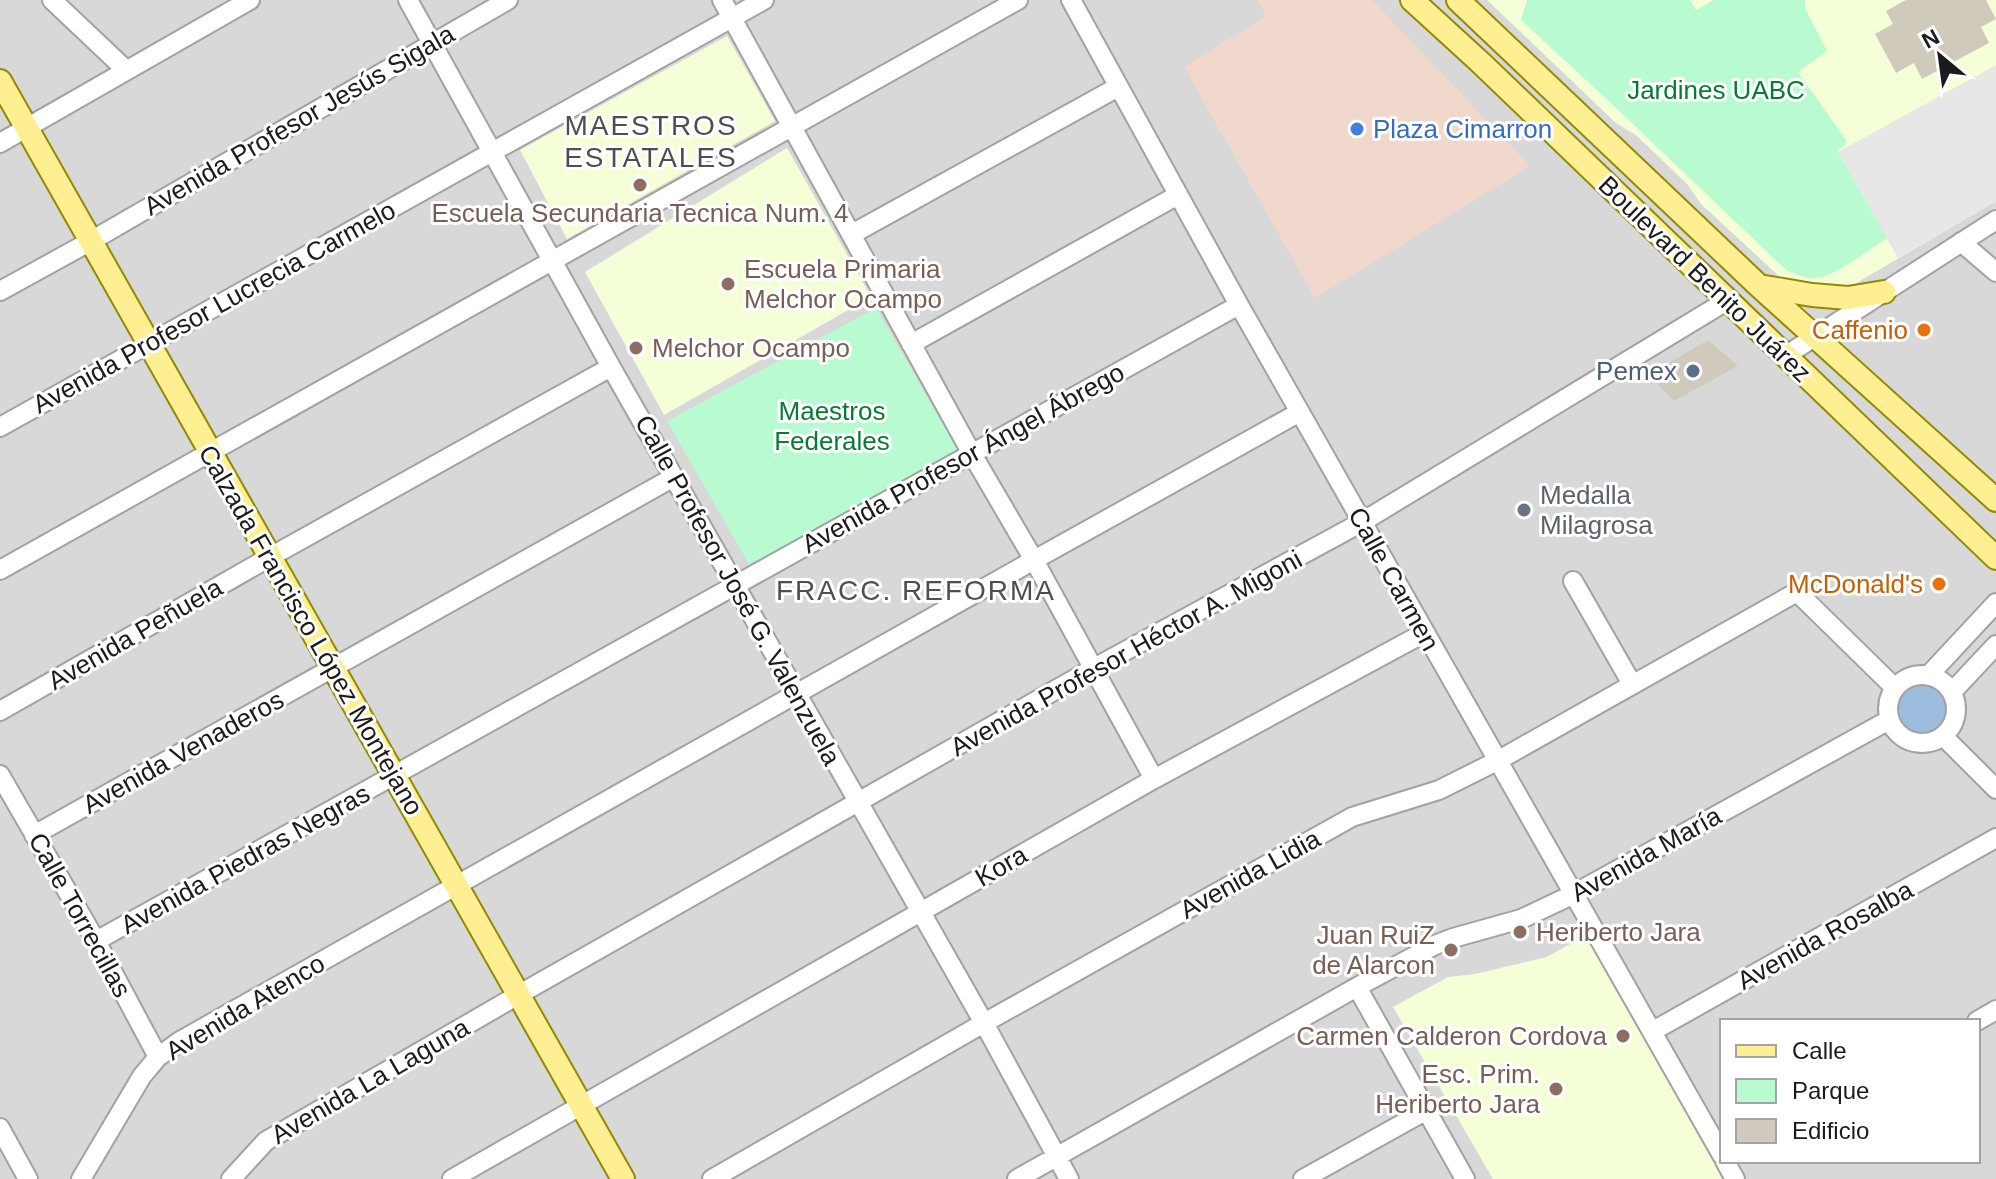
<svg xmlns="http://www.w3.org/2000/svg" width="1996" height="1179" font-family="Arial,sans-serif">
<rect width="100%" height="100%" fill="#edede0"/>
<path fill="#d9d8d8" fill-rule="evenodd" d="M0,0H1996V1179H0ZM1722,1021H1978V1161H1722Z"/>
<path fill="#f0d8cd" d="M1258,0H1372L1530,166L1315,298L1184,67L1266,16Z"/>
<path fill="#f4ffd7" d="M1487,0H1996V201L1848,288L1802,287L1781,278L1701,204L1687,184L1636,135L1617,124Z
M727,36L775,121L567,239L520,150Z
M787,148L871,297L664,415L585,272Z
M1586,935L1699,1136L1722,1179H1493L1393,1007L1448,977L1475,974L1547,957Z"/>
<path fill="#b9fbd1" d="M1527,0H1690L1696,10L1714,0H1805V8L1827,51L1798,72L1846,140L1845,145L1839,149L1838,152L1887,238C1872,248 1832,278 1816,278C1805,279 1796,274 1786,270L1613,105L1521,20Z
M876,308L959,453L749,564L667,421Z"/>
<path fill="#e7e7e7" d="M1996,65V201L1898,258L1838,152Z"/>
<path fill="#9dbdde" d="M1924,679C1932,680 1935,682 1941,688C1960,703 1959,723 1937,736C1932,739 1924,738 1918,739L1896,720L1895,709L1909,685L1913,682Z"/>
<path fill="#d0cabd" d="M1906,0H1986L1996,19L1981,27L1989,43L1922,79L1914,63L1896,73L1875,34L1893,24L1886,11Z
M1708,340L1738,366L1674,401L1648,375Z"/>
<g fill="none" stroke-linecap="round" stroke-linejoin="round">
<g stroke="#a2a2a2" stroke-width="22">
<path id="minor" d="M52,0L126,70
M408,0L611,367L984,1023L1069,1179
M722,0L972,454L1034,560L1154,779
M1071,0L1239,305L1722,1155
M0,143L250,0
M852,234L1118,87
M1961,242L1996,272
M0,291L91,241L508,0
M911,344L1178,195
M1785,356L1996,220
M0,427L764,0
M0,570C340,382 677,188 1018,0
M1573,581L1632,684
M1888 709a34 34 0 1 1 68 0a34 34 0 1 1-68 0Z
M1928,676L1996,603
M1952,692L1996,645
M0,711L270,557L611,367
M1943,736L1996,789
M0,775L96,941L158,1057
M34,835L674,477
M96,941L1239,305
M1357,987L1465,1179
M1977,1021L1996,1010
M1653,1031L1996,838
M0,1128L28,1179
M1725,1161L1735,1179
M81,1179L142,1076L158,1057L180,1041L1034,560L1300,412
M231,1179L266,1141L518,995L1094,668L1362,522L1728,300
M452,1179L1154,779L1424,633
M712,1179L984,1023L1352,817L1439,790L1497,761L1797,592L1895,688
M1017,1179L1357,987L1435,945L1453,938L1521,919L1574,894L1889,720
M1303,1179L1427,1110"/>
</g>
<g stroke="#928a00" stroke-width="26">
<path id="major" d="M1412,0L1481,63L1996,558
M1458,0L1759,286L1996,500
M0,81L623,1179
M1759,286L1812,295L1848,298L1884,292"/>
</g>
<use href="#minor" stroke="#fff" stroke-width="18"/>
<use href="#major" stroke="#ffef93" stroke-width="22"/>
</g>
<circle fill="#3f7fe0" stroke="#fff" stroke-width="3" cx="1357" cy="129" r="8"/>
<g fill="#8d6e63" stroke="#fff" stroke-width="3">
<circle cx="640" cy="185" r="8"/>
<circle cx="728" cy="284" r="8"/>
<circle cx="636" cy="348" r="8"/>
<circle cx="1520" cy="932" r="8"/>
<circle cx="1451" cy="950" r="8"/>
<circle cx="1623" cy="1036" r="8"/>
<circle cx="1556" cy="1089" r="8"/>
</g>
<g fill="#e8710a" stroke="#fff" stroke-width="3">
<circle cx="1924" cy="330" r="8"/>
<circle cx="1939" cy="584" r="8"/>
</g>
<circle fill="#5c6f8a" stroke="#fff" stroke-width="3" cx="1693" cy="371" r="8"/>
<circle fill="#6b7280" stroke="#fff" stroke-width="3" cx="1524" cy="510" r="8"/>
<g text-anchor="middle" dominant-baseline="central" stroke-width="6" stroke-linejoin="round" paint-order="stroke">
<g font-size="26" fill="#067c31" stroke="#fff">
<text x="1716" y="90">Jardines UABC</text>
<text x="832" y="411">Maestros<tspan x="832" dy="30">Federales</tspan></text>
</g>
<g font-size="26" fill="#1b1b1b" stroke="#fff">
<text transform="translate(299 120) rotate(-30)">Avenida Profesor Jesús Sigala</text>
<text transform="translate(1705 279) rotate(44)">Boulevard Benito Juárez</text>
<text transform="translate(214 307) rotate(-29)">Avenida Profesor Lucrecia Carmelo</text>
<text transform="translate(963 458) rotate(-29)">Avenida Profesor Ángel Ábrego</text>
<text transform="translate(1394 579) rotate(61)">Calle Carmen</text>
<text transform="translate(738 590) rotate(61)">Calle Profesor José G. Valenzuela</text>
<text transform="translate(311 630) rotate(60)">Calzada Francisco López Montejano</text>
<text transform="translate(135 634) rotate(-30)">Avenida Peñuela</text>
<text transform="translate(1126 653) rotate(-29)">Avenida Profesor Héctor A. Migoni</text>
<text transform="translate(183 752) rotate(-29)">Avenida Venaderos</text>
<text transform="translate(1646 854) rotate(-29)">Avenida María</text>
<text transform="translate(245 859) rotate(-29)">Avenida Piedras Negras</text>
<text transform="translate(1001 866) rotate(-30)">Kora</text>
<text transform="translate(1250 874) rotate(-29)">Avenida Lidia</text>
<text transform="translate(80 915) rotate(61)">Calle Torrecillas</text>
<text transform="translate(1825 935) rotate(-29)">Avenida Rosalba</text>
<text transform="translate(245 1007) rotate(-31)">Avenida Atenco</text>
<text transform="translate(370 1081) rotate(-30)">Avenida La Laguna</text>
</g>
<g font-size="26" fill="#366cbe" stroke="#fff" text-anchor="start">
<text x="1373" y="129">Plaza Cimarron</text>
</g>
<g font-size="26" fill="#785e54" stroke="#fff" text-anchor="start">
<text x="640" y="213" text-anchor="middle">Escuela Secundaria Tecnica Num. 4</text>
<text x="744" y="269">Escuela Primaria<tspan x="744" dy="30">Melchor Ocampo</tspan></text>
<text x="652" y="348">Melchor Ocampo</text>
<text x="1536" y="932">Heriberto Jara</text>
<text x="1435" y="935" text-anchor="end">Juan RuiZ<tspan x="1435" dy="30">de Alarcon</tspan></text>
<text x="1607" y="1036" text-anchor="end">Carmen Calderon Cordova</text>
<text x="1540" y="1074" text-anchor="end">Esc. Prim.<tspan x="1540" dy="30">Heriberto Jara</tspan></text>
</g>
<g font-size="26" fill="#c56008" stroke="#fff" text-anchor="end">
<text x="1908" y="330">Caffenio</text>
<text x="1923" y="584">McDonald's</text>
</g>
<g font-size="26" fill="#4e5e75" stroke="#fff" text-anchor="end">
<text x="1677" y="371">Pemex</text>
</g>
<g font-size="26" fill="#5b616d" stroke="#fff" text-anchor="start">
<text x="1540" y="495">Medalla<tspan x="1540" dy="30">Milagrosa</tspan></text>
</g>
<g font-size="28" letter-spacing="2" fill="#4e4e4e" stroke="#fff">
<text x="651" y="125">MAESTROS<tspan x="651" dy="32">ESTATALES</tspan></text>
<text x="916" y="590">FRACC. REFORMA</text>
</g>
</g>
<rect x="1720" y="1019" width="260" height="144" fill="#ffffff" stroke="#a4a4a4" stroke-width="2"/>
<rect x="1736" y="1045" width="40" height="12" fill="#ffef93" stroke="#a4a4a4" stroke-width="2"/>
<text x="1792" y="1059" font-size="24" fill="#1b1b1b">Calle</text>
<rect x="1736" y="1079" width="40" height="24" fill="#b9fbd1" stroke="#a4a4a4" stroke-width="2"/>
<text x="1792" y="1099" font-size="24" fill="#1b1b1b">Parque</text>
<rect x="1736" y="1119" width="40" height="24" fill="#d0cabd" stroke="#a4a4a4" stroke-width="2"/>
<text x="1792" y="1139" font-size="24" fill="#1b1b1b">Edificio</text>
<g transform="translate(1940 56) rotate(331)" stroke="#ffffff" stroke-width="6" paint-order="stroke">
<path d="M0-6L14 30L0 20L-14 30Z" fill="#1b1b1b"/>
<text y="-12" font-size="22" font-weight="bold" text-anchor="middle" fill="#1b1b1b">N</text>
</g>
</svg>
